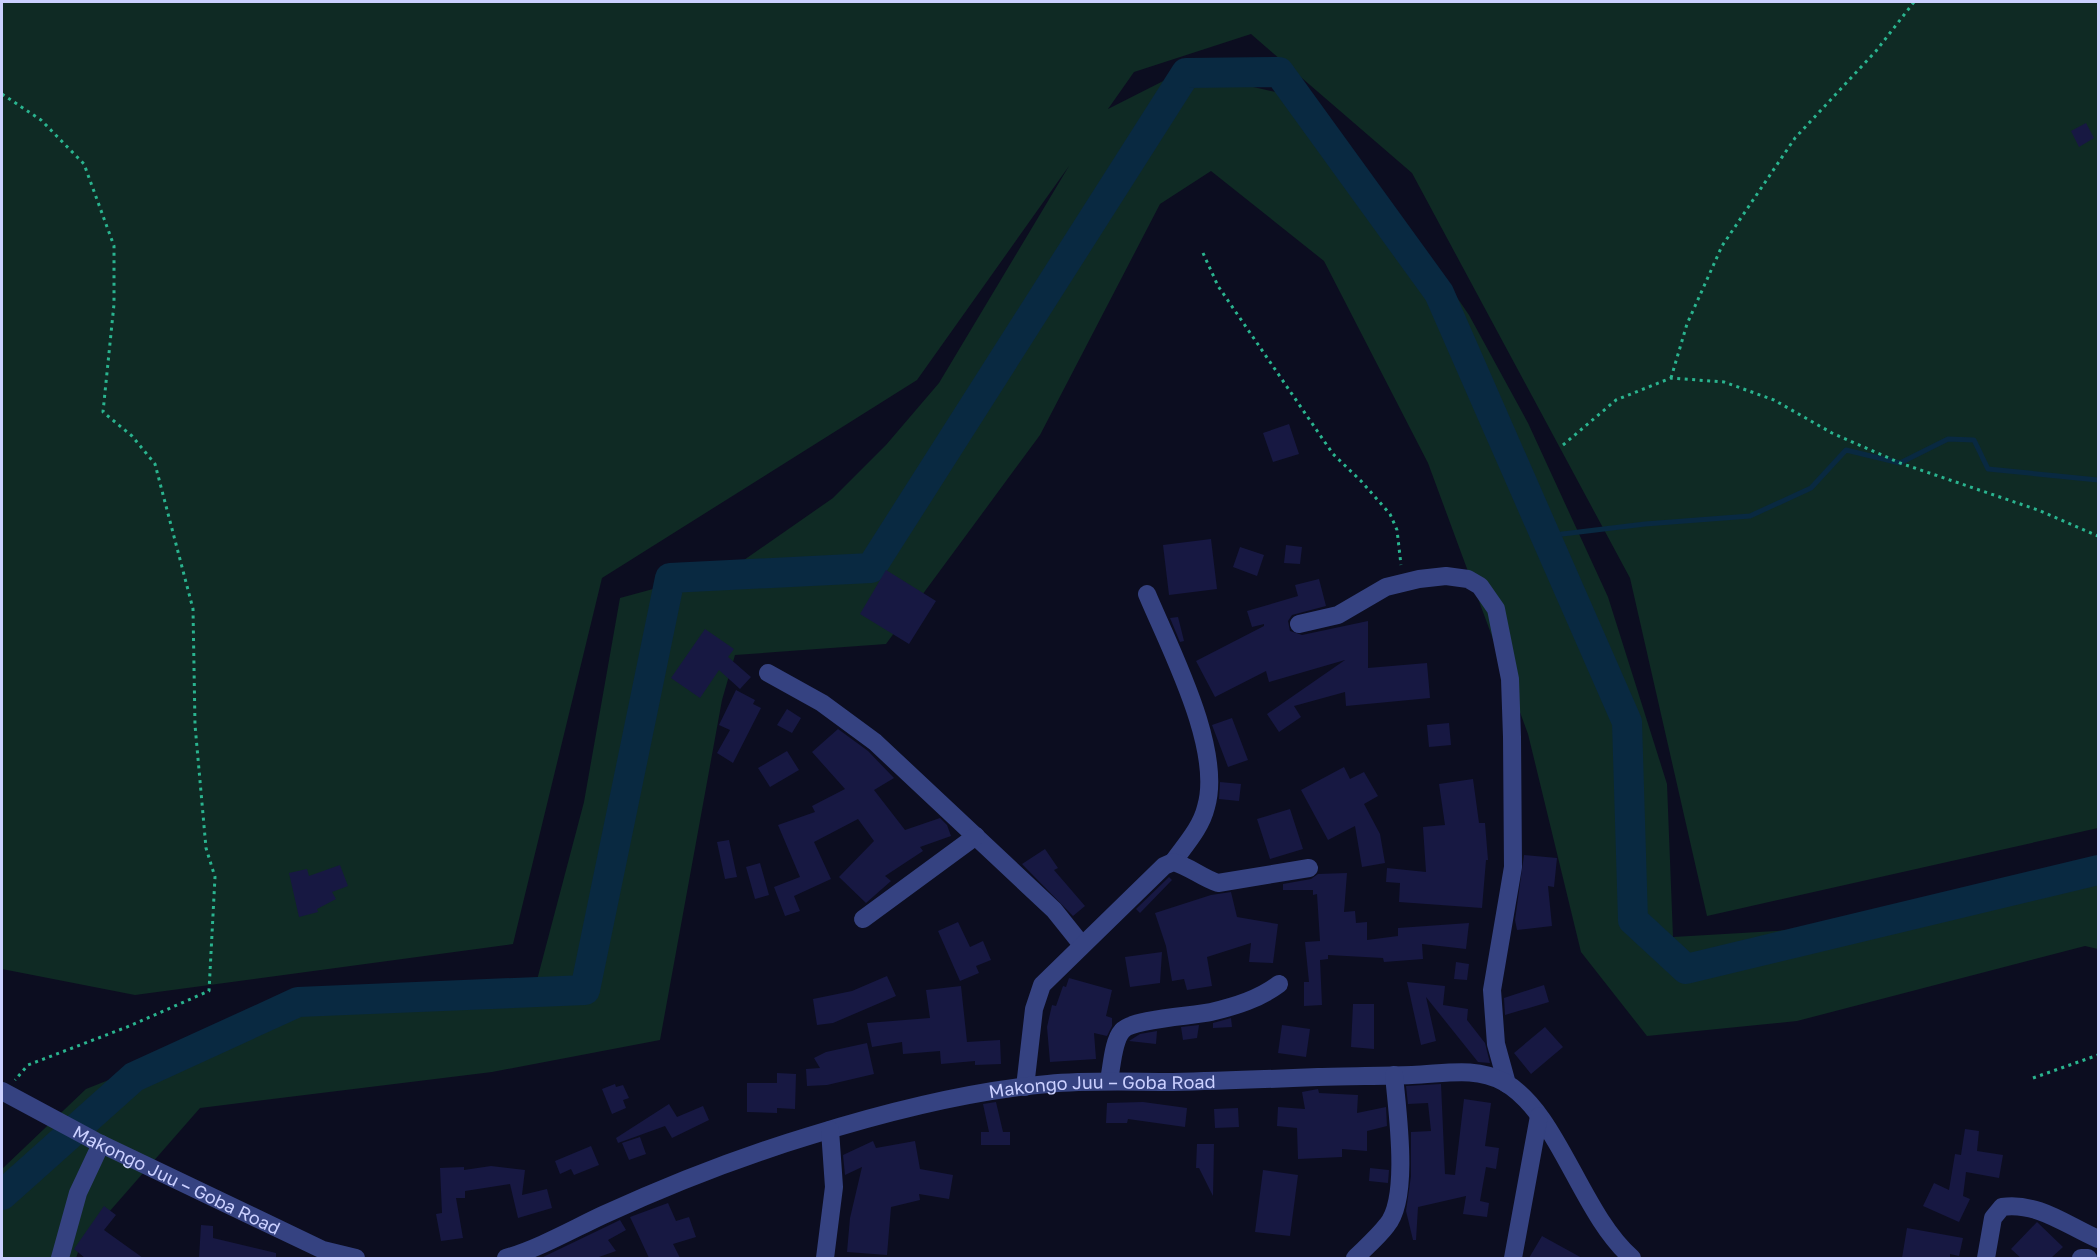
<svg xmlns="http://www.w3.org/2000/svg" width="2100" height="1260" font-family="'Golos Text',sans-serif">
<rect width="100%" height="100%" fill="#0c0d20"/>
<path fill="#0f2a24" d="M2,2H2098V828L1707,916L1630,578L1412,173L1251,34L1134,72L1108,109L1183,71L1297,97L1340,145L1425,251L1469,315L1528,423L1608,597L1667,784L1673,937L1860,926L2018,877L2098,867V949L2085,946L1797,1021L1647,1036L1581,952L1528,734L1428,463L1324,261L1211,171L1160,204L1040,435L886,644L735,655L722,700L660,1040L492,1072L200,1108L81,1244L76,1258H2V1169L86,1089L333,991L537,980L584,802L620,598L734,567L833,498L886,445L939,383L1069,166L917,380L602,578L513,944L135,995L2,969Z"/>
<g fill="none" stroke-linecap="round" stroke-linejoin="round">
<path stroke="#092941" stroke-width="5" d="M1546,536L1645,524L1750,516L1811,488L1846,450L1900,463L1948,439L1974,440L1988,469L2098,480"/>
<path stroke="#092941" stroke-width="30" d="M2,1195L134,1077L298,1002L585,990L670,578L871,568L1186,73L1279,72L1439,293L1627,722L1633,920L1686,969L2098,870"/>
</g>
<path fill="#171842" d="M2086,123L2094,138L2079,147L2071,131Z
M1289,424L1299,454L1273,462L1263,433Z
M1211,539L1217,589L1169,595L1163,545Z
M1286,545L1302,547L1300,564L1284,563Z
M1240,547L1264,555L1257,576L1233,567Z
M886,570L936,601L909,644L860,614Z
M1319,579L1326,606L1292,615L1288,621L1290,631L1302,635L1368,621V668L1427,663L1430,698L1346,706L1345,692L1294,706L1301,717L1279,732L1267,714L1345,660L1269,682L1266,671L1215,697L1196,661L1264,626V624L1252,627L1247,611L1298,596L1295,585Z
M1178,617L1184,641L1180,642L1170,618Z
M705,629L734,649L728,657L751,677L740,689L719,670L700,698L671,678Z
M736,690L755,700L753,704L761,708L733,763L717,753L730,730L719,725Z
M787,709L801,718L792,733L777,725Z
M1232,718L1248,760L1228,767L1212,725Z
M1449,723L1451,745L1429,747L1427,725Z
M838,729L868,751L894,778L874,790L905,830L940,818L947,825L951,836L920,847L923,851L885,876L891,881L866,903L839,877L874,841L858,819L814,842L831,879L794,896L800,911L785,916L774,887L800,877L778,825L815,812L812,806L845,789L812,752Z
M787,751L799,770L770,787L758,768Z
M1344,767L1350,779L1364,772L1378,796L1364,804L1380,834L1385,863L1362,867L1355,826L1328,840L1301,790Z
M1473,779L1479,823H1485L1488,860H1486L1482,908L1399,902L1400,883L1386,882L1387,868L1426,872L1423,827L1445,825L1439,784Z
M1220,782L1241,784L1239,801L1219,799Z
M1290,809L1303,849L1270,859L1257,819Z
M729,840L737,877L725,879L717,842Z
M1045,849L1058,868L1054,870L1085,906L1073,916L1022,864Z
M1524,855L1557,858L1554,887L1548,886L1552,926L1517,930L1515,920Z
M760,863L769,895L755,899L746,867Z
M340,865L348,886L332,892L336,899L317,909L318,912L299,917L289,873L307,869L309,876Z
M1347,873L1344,912L1355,911L1356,923L1367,922V940L1398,936V928L1469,923L1466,949L1422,944L1423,959L1384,962L1383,958L1328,955V959L1320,960L1322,1005L1304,1006V982H1309L1305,942L1320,941L1317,894L1313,895V890H1283V884L1311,879L1318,874Z
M1169,877L1172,880L1140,913L1136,909Z
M1231,892L1237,917L1278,924L1273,963L1249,962L1251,943L1207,957L1212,986L1187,990L1184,979L1172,981L1166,946L1155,913L1211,895Z
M958,922L970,947L983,941L991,960L976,966L979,973L960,981L938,931Z
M1162,952L1160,983L1130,987L1125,957Z
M1456,962L1469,964L1467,980L1454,979Z
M887,976L896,996L833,1023L817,1025L813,999L852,991Z
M1069,978L1112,990L1106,1016L1112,1018V1026L1107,1036L1094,1033L1096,1059L1050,1062L1047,1027L1052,1005L1056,1006L1063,986L1066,987Z
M1407,982L1445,986L1443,1005L1468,1009L1467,1020L1485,1043L1490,1063L1478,1062L1426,997L1436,1041L1421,1045Z
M1544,985L1549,1002L1505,1015L1504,998Z
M961,986L967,1042L1000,1040L1001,1064L975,1065V1061L941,1064L940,1051L903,1054L902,1042L872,1047L867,1023L930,1018L926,990Z
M1353,1004H1374V1049L1351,1047Z
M1231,1018L1232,1027L1213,1028V1023Z
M1199,1025L1197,1038L1183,1040L1181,1027Z
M1282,1025L1310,1029L1306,1057L1278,1053Z
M1545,1027L1563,1047L1531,1074L1514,1053Z
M1157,1031L1156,1044L1129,1041L1140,1034Z
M867,1043L874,1074L827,1085L807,1086L806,1069L820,1068L814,1058L826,1052Z
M777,1073L796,1074L795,1109L777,1108V1113L747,1112V1083H777Z
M615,1084L616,1087L623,1085L629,1098L623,1100L626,1108L612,1114L602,1089Z
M1441,1084L1445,1174L1455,1175L1464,1099L1491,1103L1485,1146L1499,1148L1496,1169L1486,1167L1480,1201L1489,1203L1487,1217L1463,1214L1466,1196L1418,1207L1416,1240H1413L1406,1211L1411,1176V1132L1431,1131L1428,1103L1408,1104L1406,1086Z
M1318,1089L1319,1093L1358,1095L1357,1113L1386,1107L1387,1126L1367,1131V1151L1342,1149V1157L1298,1159L1297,1128L1277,1126L1278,1107L1305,1109L1302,1092Z
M996,1102L1003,1132H1010V1145H981V1132H989L983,1104Z
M1143,1102L1187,1108L1185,1127L1128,1119L1127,1123H1106L1107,1103Z
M669,1104L677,1117L703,1106L709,1120L672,1138L665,1126L618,1143L616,1138Z
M1238,1108L1239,1127L1215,1128L1214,1109Z
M1965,1129L1979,1131L1977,1151L2003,1155L1999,1178L1966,1172L1963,1196L1970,1199L1959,1222L1923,1206L1934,1183L1949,1190L1955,1154L1961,1155Z
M640,1137L646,1154L629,1160L622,1143Z
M873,1141L876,1148L915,1141L920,1169L953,1175L949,1199L919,1194L920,1200L891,1207L887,1255L847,1252L850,1218L862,1167L845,1175L843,1155Z
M1197,1144H1214L1213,1196L1199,1168H1196Z
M591,1146L599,1165L574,1175L571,1169L560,1174L555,1161Z
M491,1166L525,1170L522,1195L547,1189L552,1208L518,1218L510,1184L465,1191V1198H456L463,1238L441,1241L436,1214L442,1213L440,1168L464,1167V1170Z
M1370,1168L1389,1170L1388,1183L1369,1181Z
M1263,1170L1298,1175L1290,1236L1255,1232Z
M668,1203L676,1221L689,1217L696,1237L673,1244L680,1258H649L630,1217Z
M104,1206L116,1215L104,1230L143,1258H85L74,1249Z
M620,1220L626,1230L608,1240L616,1251L596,1258H541Z
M2037,1222L2063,1247L2051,1258H2021L2011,1249Z
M201,1225L213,1226V1238L276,1253V1258H199Z
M1907,1228L1963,1238L1959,1256L1950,1254V1258H1902Z
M1542,1236L1582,1258H1529Z"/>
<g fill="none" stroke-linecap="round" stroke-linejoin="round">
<path stroke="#2ab48f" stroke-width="3" stroke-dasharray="3 4.5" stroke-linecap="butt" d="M2,94L41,120L84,164L114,246V304L103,412L132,436L155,464L193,609L195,725L206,848L215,877L209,991L127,1027L28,1065L15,1080
M1203,253L1218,286L1333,454L1361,481L1390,514L1397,530L1401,565
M1671,378L1687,324L1722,246L1795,138L1876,51L1914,2
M1563,445L1616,400L1671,378L1724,382L1774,400L1832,433L1900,463L2038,510L2098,536
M2033,1078L2098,1055"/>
<g stroke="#354281" stroke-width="18">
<path d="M1147,594C1170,649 1223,749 1206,807C1201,828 1185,845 1173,862"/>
<path d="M1299,624L1338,615L1386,587L1419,579L1446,576L1468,579L1480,586L1496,609L1510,679L1512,737L1513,867L1492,990L1496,1044L1507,1084"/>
<path d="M768,673L822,703L875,742L1054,910L1082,945"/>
<path d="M863,919L976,836"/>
<path d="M1109,1080C1112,1066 1113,1041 1122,1031C1131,1019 1193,1016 1211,1012C1236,1006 1259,999 1279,984"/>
<path d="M1025,1087L1034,1009L1042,985L1164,866L1173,862C1189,866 1202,878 1218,883L1309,868"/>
<path id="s1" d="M2,1091L95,1141L323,1250L356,1258"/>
<path d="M60,1258L78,1193L101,1144"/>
<path id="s2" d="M506,1258C540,1248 571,1230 603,1215C666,1186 743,1156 809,1136C886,1112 967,1091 1048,1084C1090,1080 1131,1082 1173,1082C1221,1081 1270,1079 1318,1077C1349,1076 1381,1076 1412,1075C1444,1074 1475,1066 1504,1082C1558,1112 1581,1214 1632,1258"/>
<path d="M825,1258L834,1187L830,1130"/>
<path d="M1355,1258C1365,1248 1378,1237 1387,1225C1410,1198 1397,1110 1394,1075"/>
<path d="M1513,1258L1539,1116"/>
<path d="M1986,1258L1993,1218L2002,1207C2038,1202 2066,1225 2098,1239"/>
<path d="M2081,1258H2088"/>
</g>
</g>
<g text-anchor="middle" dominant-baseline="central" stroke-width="5" stroke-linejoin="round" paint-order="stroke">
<g font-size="18" fill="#cbd0ff" stroke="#0c0d20">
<text stroke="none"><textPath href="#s2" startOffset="626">Makongo Juu – Goba Road</textPath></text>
<text stroke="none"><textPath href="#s1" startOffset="196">Makongo Juu – Goba Road</textPath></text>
</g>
</g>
<rect width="2100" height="1260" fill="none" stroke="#cbd0ff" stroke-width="6"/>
</svg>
